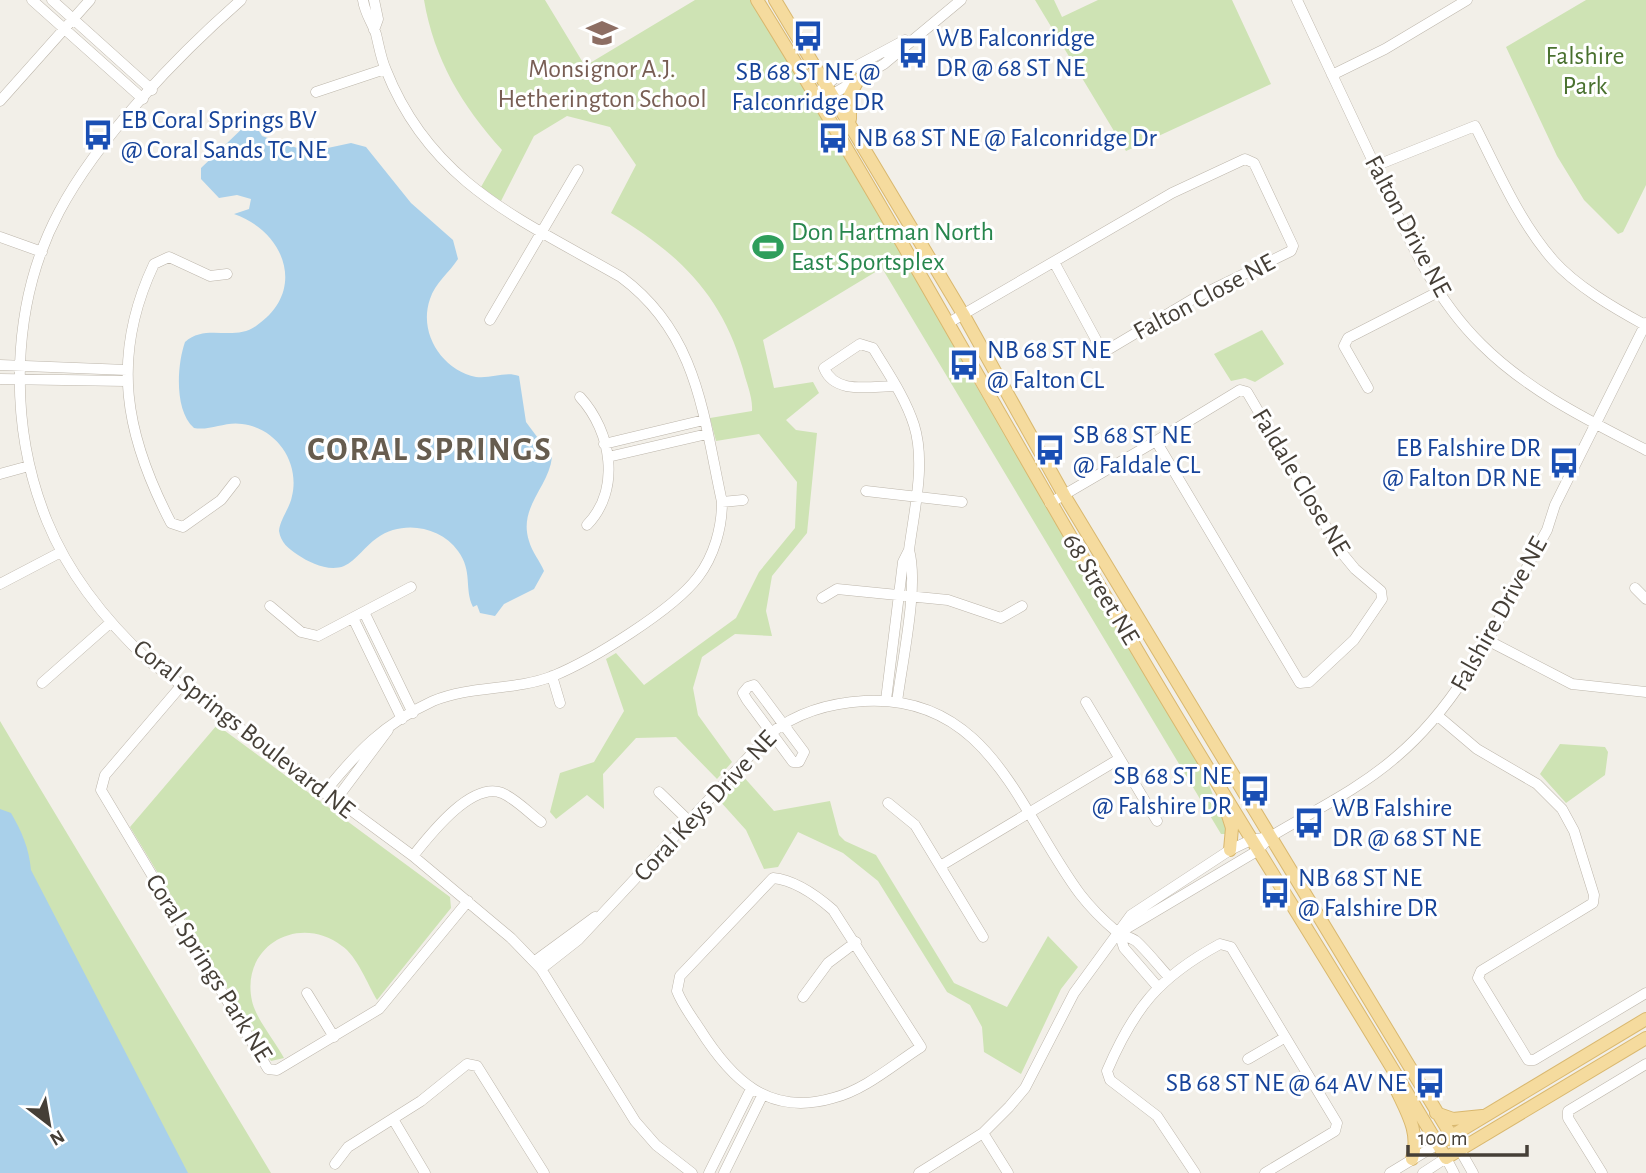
<svg xmlns="http://www.w3.org/2000/svg" width="1646" height="1173" font-family="'Alegreya Sans',sans-serif">
<rect width="100%" height="100%" fill="#f2efe8"/>
<path fill="#cee3b4" d="M424,0H545L585,66L695,0H751L902,251L974,382L1206,777L1228,834H1221L882,268L763,340L774,388L813,382L819,393L786,420L796,430L817,433L807,533L772,576L766,611L772,636L735,634L702,657L693,688L698,715L732,762L717,779L676,737L636,738L603,774L604,809L587,795L556,819L550,812L560,773L594,762L624,711L606,659L616,653L644,685L736,618L759,572L795,528L797,482L759,434L716,441L710,418L752,411C753,397 746,382 743,369C721,293 677,252 611,213L636,165L610,127L567,116L534,136L501,201L481,187L502,150C462,106 434,59 424,0Z
M1035,0H1054L1062,17L1098,0H1232L1271,84L1126,151Z
M1586,0H1646V185L1623,232L1618,234L1584,200L1557,156L1506,47Z
M1262,330L1284,364L1255,382L1245,378L1231,381L1214,354Z
M0,721L32,775L271,1173H0Z
M217,725L450,897L451,908L377,1000C368,985 357,956 342,946C299,913 240,946 252,1001C256,1019 275,1041 284,1058L271,1061L130,827Z
M1560,744L1605,747L1608,752L1605,775L1566,803L1540,774Z
M742,775L774,811L830,801L839,835L845,841L876,855L954,983L1007,1007L1048,936L1078,967L1061,989L1021,1074L984,1052L982,1027L970,1005L947,992L878,881L843,853L798,832L778,867L764,869L746,830L719,800Z"/>
<path fill="#a9d0ea" d="M248,123L256,126L262,136L309,152L351,143L366,147L411,203L453,240L458,259C449,273 435,283 430,299C418,333 442,370 476,377C491,379 505,371 519,376L526,422L552,457C549,487 518,507 529,541C532,552 540,561 544,571L534,589L504,604L495,616L480,613L477,605L473,607C464,589 473,571 458,551C440,526 402,520 377,538C365,546 357,560 344,566C329,572 310,563 298,555C288,548 281,543 279,531C280,519 290,508 292,496C300,463 277,428 242,424C226,421 210,431 194,428C174,410 177,365 185,342C206,323 233,342 256,326C307,292 286,232 234,214L249,209L251,199L237,195L219,198L201,179V168Z
M0,809L11,813C22,832 29,848 31,870L188,1173H0Z"/>
<g fill="none" stroke-linecap="round" stroke-linejoin="round">
<g stroke="#bdb6ab" stroke-width="11">
<path id="minor" d="M32,0L143,99
M52,0L152,90
M241,0C178,55 98,138 59,212C10,304 8,425 47,521C69,575 107,622 149,661L413,856L511,938L541,969L635,1121L656,1145L692,1173
M1297,0C1323,56 1350,112 1376,168C1405,231 1431,295 1481,344C1528,391 1588,420 1646,450
M374,30L378,19L374,0
M1332,75L1385,49L1467,0
M822,89L836,77L905,40
M316,92L385,69
M816,96L833,94L884,64L961,0
M0,101L90,0
M1375,166L1475,126C1498,171 1519,221 1553,260C1576,286 1614,308 1645,325
M0,237L42,252
M227,274L210,276L169,257L154,264C110,357 125,435 171,523L183,527L221,500L235,482
M490,320L578,170
M950,322L1172,193L1245,159L1254,163L1293,246L1291,251L1193,299L1109,349L1100,347L1054,262
M0,365L127,370
M0,379L126,381
M1368,388L1344,346L1348,338L1438,292
M1240,390L1247,392L1341,552L1355,569L1381,591L1382,599L1354,640L1309,682L1300,683L1156,441Z
M580,397C612,432 621,490 587,525
M604,444L704,420
M608,457L707,434
M0,474L29,466
M866,491L962,502
M722,502L743,500
M1050,503L1156,441
M0,584L61,552
M1635,588L1646,599
M822,598L837,589L948,600L1001,618L1022,606
M270,606L301,632L318,636L411,587
M364,612L413,713
M353,618L402,719
M1487,640L1572,684L1646,692
M552,676L560,703
M42,683L110,623
M754,685L804,752L799,762H793L747,700L743,693L748,687Z
M181,686L105,775L101,790L268,1069L277,1070L379,1009L468,901
M886,700L903,562L909,550C914,511 926,463 914,425C905,397 888,373 873,348L860,344L824,368C835,395 870,386 896,386
M897,702C902,662 919,586 909,550
M1086,702L1157,821
M1438,716L1477,749L1537,784L1562,809L1574,831L1594,895L1593,903L1481,971L1478,978L1528,1060H1534L1646,993
M659,792L688,820
M324,793C357,752 383,724 433,701C471,685 515,691 553,676C592,660 673,610 698,577C714,556 722,528 722,502C703,415 698,334 621,277C522,220 431,184 386,70C381,59 379,46 376,34C372,22 365,14 363,0
M335,801L388,730
M888,803L915,825L983,937
M413,856C429,836 471,781 502,793C516,799 529,813 541,822
M942,865L1119,759
M773,878C795,880 817,896 833,910L921,1047C894,1064 865,1090 833,1098C768,1117 731,1079 699,1028C691,1016 682,1004 677,991L680,976Z
M1119,933L1257,851L1270,837C1313,811 1358,790 1396,757C1467,697 1503,609 1547,530L1555,505L1646,323
M1119,933L1124,948L1157,986
M535,961L595,917
M541,969L578,940L771,733C798,712 830,703 864,701C990,694 1019,812 1080,894C1090,907 1104,921 1117,932C1123,936 1130,937 1136,941C1147,951 1158,965 1168,976
M307,993L334,1037
M803,997L828,963L856,942
M1248,1059L1284,1038
M393,1119L425,1173
M983,1133L1008,1173
M1460,1150L1473,1173
M335,1164L348,1147L421,1101L467,1064L477,1066L544,1173
M709,1173L751,1089
M724,1173L762,1096
M919,1173L983,1133L1009,1107L1025,1088L1074,993L1131,915L1230,850L1251,840L1270,837
M1195,1173L1157,1116L1110,1080L1107,1071C1134,1008 1159,977 1220,944L1231,947L1337,1123L1335,1131L1265,1173
M1390,1173L1438,1144
M1423,1173L1446,1158L1454,1173
M1602,1173L1568,1118V1111L1646,1064"/>
</g>
<g stroke="#d9b86f" stroke-width="14">
<path id="major" d="M757,0C888,211 1006,429 1133,643C1235,817 1344,985 1446,1158L1646,1038
M775,0L963,314L1064,495L1460,1150
M850,119V95L858,80
M1226,809L1232,828L1230,850
M1397,1091C1408,1114 1420,1134 1412,1159
M1436,1113L1453,1119L1482,1116
M1445,1140L1646,1019"/>
</g>
<use href="#minor" stroke="#fff" stroke-width="10"/>
<use href="#major" stroke="#f5db9e" stroke-width="12"/>
</g>
<defs>
<g id="school-bare" transform="scale(2.415)"><path d="M0-5L7-2L0 1L-7-2ZM-4 1L0 2.5L4 1V4Q0 6-4 4Z" fill="#8d6e63" stroke="#fff" stroke-width="2.5" paint-order="stroke"/></g>
<g id="bus-bare" transform="scale(2.415)"><path d="M-5-6H5V4H4V6H2V4H-2V6H-4V4H-5ZM-3.5-4V0h7V-4ZM-3.5 1.2v1.5H-2V1.2ZM2 1.2v1.5H3.5V1.2Z" fill="#1a4fb4" stroke="#fff" stroke-width="2.5" paint-order="stroke"/></g>
<g id="stadium-bare" transform="scale(2.415)"><path d="M0-5a6.5 5 0 1 0 0 10a6.5 5 0 1 0 0-10ZM-3.5-1.8h7v3.6h-7Z" fill="#2e9e5b" stroke="#fff" stroke-width="2.5" paint-order="stroke"/></g>
</defs>
<g fill-rule="evenodd">
<use href="#school-bare" x="602" y="33"/>
<use href="#bus-bare" x="808" y="36"/>
<use href="#bus-bare" x="913" y="53"/>
<use href="#bus-bare" x="98" y="135"/>
<use href="#bus-bare" x="833" y="138"/>
<use href="#stadium-bare" x="768" y="247"/>
<use href="#bus-bare" x="964" y="365"/>
<use href="#bus-bare" x="1050" y="450"/>
<use href="#bus-bare" x="1564" y="463"/>
<use href="#bus-bare" x="1255" y="791"/>
<use href="#bus-bare" x="1309" y="823"/>
<use href="#bus-bare" x="1275" y="893"/>
<use href="#bus-bare" x="1430" y="1083"/>
</g>
<g text-anchor="middle" dominant-baseline="central" stroke-width="6" stroke-linejoin="round" paint-order="stroke">
<g font-size="26" fill="#164399" stroke="#fff" text-anchor="start">
<text x="936" y="38">WB Falconridge<tspan x="936" dy="30">DR @ 68 ST NE</tspan></text>
<text x="808" y="72" text-anchor="middle">SB 68 ST NE @<tspan x="808" dy="30">Falconridge DR</tspan></text>
<text x="121" y="120">EB Coral Springs BV<tspan x="121" dy="30">@ Coral Sands TC NE</tspan></text>
<text x="856" y="138">NB 68 ST NE @ Falconridge Dr</text>
<text x="987" y="350">NB 68 ST NE<tspan x="987" dy="30">@ Falton CL</tspan></text>
<text x="1073" y="435">SB 68 ST NE<tspan x="1073" dy="30">@ Faldale CL</tspan></text>
<text x="1541" y="448" text-anchor="end">EB Falshire DR<tspan x="1541" dy="30">@ Falton DR NE</tspan></text>
<text x="1232" y="776" text-anchor="end">SB 68 ST NE<tspan x="1232" dy="30">@ Falshire DR</tspan></text>
<text x="1332" y="808">WB Falshire<tspan x="1332" dy="30">DR @ 68 ST NE</tspan></text>
<text x="1298" y="878">NB 68 ST NE<tspan x="1298" dy="30">@ Falshire DR</tspan></text>
<text x="1407" y="1083" text-anchor="end">SB 68 ST NE @ 64 AV NE</text>
</g>
<g font-size="26" fill="#49712f" stroke="#fff">
<text x="1585" y="56">Falshire<tspan x="1585" dy="30">Park</tspan></text>
</g>
<g font-size="26" fill="#785e54" stroke="#fff">
<text x="602" y="69">Monsignor A.J.<tspan x="602" dy="30">Hetherington School</tspan></text>
</g>
<g font-size="26" fill="#453f37" stroke="#fff">
<text transform="translate(1408 226) rotate(62)">Falton Drive NE</text>
<text transform="translate(1204 297) rotate(-28)">Falton Close NE</text>
<text transform="translate(1301 482) rotate(59)">Faldale Close NE</text>
<text transform="translate(1101 589) rotate(59)">68 Street NE</text>
<text transform="translate(1499 614) rotate(-61)">Falshire Drive NE</text>
<text transform="translate(244 729) rotate(38)">Coral Springs Boulevard NE</text>
<text transform="translate(705 806) rotate(-47)">Coral Keys Drive NE</text>
<text transform="translate(209 968) rotate(58)">Coral Springs Park NE</text>
</g>
<g font-size="26" fill="#27864d" stroke="#fff" text-anchor="start">
<text x="791" y="232">Don Hartman North<tspan x="791" dy="30">East Sportsplex</tspan></text>
</g>
<g font-size="33" font-weight="bold" letter-spacing="2" fill="#675d4f" stroke="#fff">
<text x="430" y="450">CORAL SPRINGS</text>
</g>
</g>
<g transform="translate(49 1124) rotate(149)" stroke="#ffffff" stroke-width="5" paint-order="stroke">
<path d="M0-5L12 26L0 18L-12 26Z" fill="#453f37"/>
<text y="-10" font-size="19" font-weight="bold" text-anchor="middle" fill="#453f37">N</text>
</g>
<path d="M1408 1145v10h119v-10" fill="none" stroke="#453f37" stroke-width="3.5"/>
<text x="1418" y="1145" font-size="21" fill="#453f37" stroke="#ffffff" stroke-width="5" paint-order="stroke">100 m</text>
</svg>
